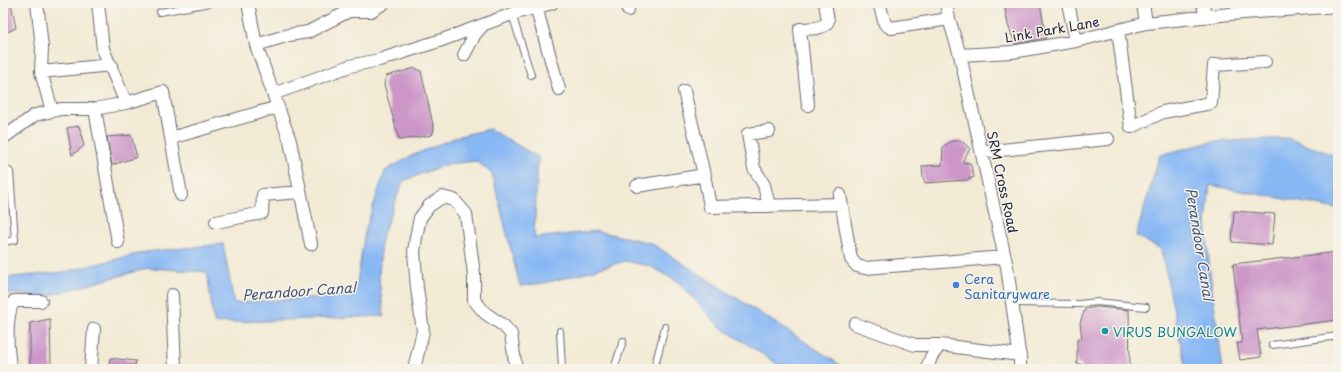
<svg xmlns="http://www.w3.org/2000/svg" width="1341" height="372" font-family="'Playpen Sans',sans-serif">
<rect width="100%" height="100%" fill="#f7f3e8"/>
<filter id="ink" filterUnits="userSpaceOnUse"><feTurbulence type="fractalNoise" baseFrequency=".025" numOctaves="2"/><feDisplacementMap in="SourceGraphic" scale="8" xChannelSelector="R" yChannelSelector="G"/><feConvolveMatrix kernelMatrix="1 2 1 2 8 2 1 2 1" color-interpolation-filters="sRGB"/></filter>
<filter id="wash" filterUnits="userSpaceOnUse"><feTurbulence type="fractalNoise" baseFrequency=".012" numOctaves="4" result="noise"/><feDisplacementMap in="SourceGraphic" scale="16" xChannelSelector="R" yChannelSelector="G"/><feGaussianBlur stdDeviation="0.9" result="paint"/><feColorMatrix in="noise" values="0 0 0 0 0 0 0 0 0 0 0 0 0 0 0 0 0 1.4 0 .05"/><feComposite in="paint" operator="in"/></filter>
<g filter="url(#wash)">
<rect width="100%" height="100%" fill="#f2ead4"/>
<path fill="#f6cfd9" d="M1338,363V369H1293V366Z"/>
<path fill="#88b8f4" stroke="#556d98" d="M490,129L538,157L534,238L597,231L651,243L847,369H788L779,365L719,326L678,282L650,266L625,261L569,277L544,283L520,286L492,174L477,161L447,164L403,181L381,239L379,280L384,316L214,323L207,272L148,268L44,297L3,293V278L64,272L145,252L223,244L234,303L355,295L365,231L385,171L413,155L459,136Z
M1287,138L1333,155L1338,168V209L1210,185L1206,223L1210,274L1223,369H1186L1161,249L1136,236L1160,155L1211,142Z"/>
<g id="blocks">
<path fill="#cc96c9" d="M3,3H11L16,28L3,34Z
M1004,3H1040L1046,38L1015,44L1008,25Z
M415,68L421,71L434,129L432,135L399,140L384,84L386,76Z
M79,126L84,146L72,155L67,128Z
M131,135L137,157L112,165L107,137Z
M951,141H962L970,149L962,162L970,163L974,177L967,180L925,183L923,177L922,166L942,165L943,147Z
M1234,211L1275,214L1272,245L1232,242Z
M1338,252V320L1257,330L1261,357L1240,360L1237,343H1242L1233,264Z
M1097,307L1129,310L1130,369H1082L1081,364H1077V340L1082,338L1080,323L1085,309Z
M50,319L51,369H30V323Z
M110,358L136,361L134,369H108Z"/>
</g>
</g>
<g filter="url(#ink)">
<use href="#blocks" fill-opacity="0" stroke="#6b6871" stroke-width="1"/>
<g fill="none" stroke-linecap="round" stroke-linejoin="round">
<g stroke="#6b6871" stroke-width="8">
<path id="lane" d="M160,12L210,3
M512,14L531,75
M3,166L10,172L15,240L3,242
M1012,303L1079,304L1097,302L1146,307
M560,331L562,369
M1272,345L1338,336
M614,369L623,341
M654,369L665,327"/>
</g>
<g stroke="#6b6871" stroke-width="14">
<path id="street" d="M37,3L42,47L41,72L52,111
M98,3L103,49L126,103
M248,3L256,45L290,141L311,244
M627,3L628,10
M879,3L885,24L891,28L949,19
M946,3L949,19L960,55L1007,267L1020,359V369
M1068,3L1076,41
M1143,3L1146,23
M1203,3L1205,17
M536,7L559,89
M1118,30L1131,127L1163,112L1211,103L1214,65L1265,62
M256,45L289,35L308,32L349,11H371L384,3
M464,55L475,34L483,25
M960,55L1012,52L1076,41L1146,23L1230,14L1338,6
M41,72L111,65
M684,91C693,130 704,168 710,207L841,204
M273,94L350,66L379,60L442,40L512,14L552,3
M808,105L800,29C809,28 824,30 828,21L825,3
M95,109L118,242
M769,131L748,134L754,168L764,185L769,206
M3,138L35,115L61,109H95L126,103L163,92L181,195
M171,138L278,107
M982,152L1108,139
M637,186L705,175
M840,195L851,259L857,266L865,268L1005,257
M216,222L262,213L263,195L300,192
M172,295L175,369
M855,324L915,345H940L1020,355
M11,369C7,353 5,315 14,301H41
M91,369L94,329
M414,369L423,331L417,288L414,252L416,237L420,218L429,206L442,197L454,200L466,214L474,274V300L485,313L504,326L511,334L516,369
M927,369L931,357L940,345"/>
</g>
<use href="#lane" stroke="#fff" stroke-width="6"/>
<use href="#street" stroke="#fff" stroke-width="12"/>
</g>
</g>
<circle fill="#3f7fe0" stroke="#f7f3e8" stroke-width="1.5" cx="956" cy="285" r="4"/>
<circle fill="#0f9aa8" stroke="#f7f3e8" stroke-width="1.5" cx="1105" cy="331" r="4"/>
<g text-anchor="middle" dominant-baseline="central" stroke-width="3" stroke-linejoin="round" paint-order="stroke">
<g font-size="13" fill="#22223b" stroke="#f7f3e8">
<text transform="translate(1052 29) rotate(-10)">Link Park Lane</text>
<text transform="translate(1003 182) rotate(78)">SRM Cross Road</text>
</g>
<g font-size="13" fill="#366cbe" stroke="#f7f3e8" text-anchor="start">
<text x="964" y="278">Cera<tspan x="964" dy="15">Sanitaryware</tspan></text>
</g>
<g font-size="13" fill="#0d838f" stroke="#f7f3e8" text-anchor="start">
<text x="1113" y="331">VIRUS BUNGALOW</text>
</g>
<g font-size="14" font-style="italic" fill="#46567c" stroke="#f7f3e8">
<text transform="translate(1200 244) rotate(81)">Perandoor Canal</text>
<text transform="translate(299 291) rotate(-4)">Perandoor Canal</text>
</g>
</g>
<rect width="1341" height="372" fill="none" stroke="#f7f3e8" stroke-width="16"/>
</svg>
